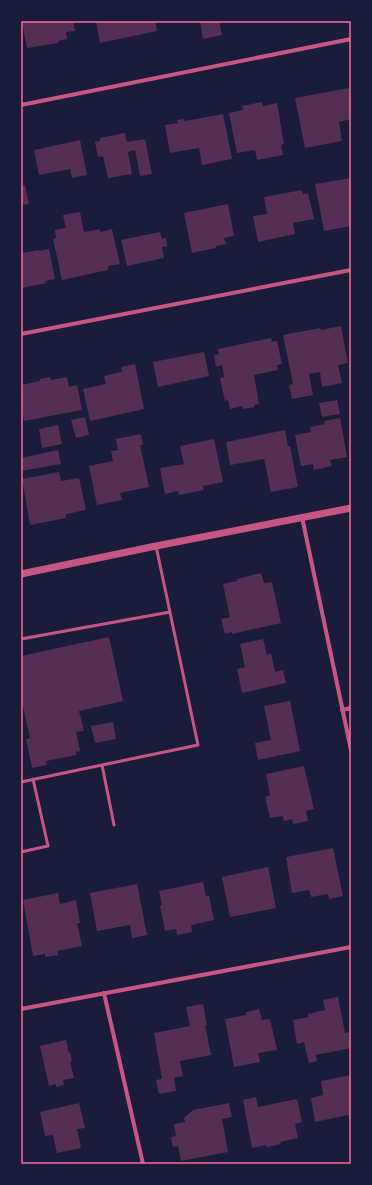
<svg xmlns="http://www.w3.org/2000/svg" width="372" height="1185" font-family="'IBM Plex Sans',sans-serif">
<rect width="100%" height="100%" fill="#1b1b3a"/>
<path fill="#542f53" d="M22,21H73L75,31L66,32L67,39L58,41V43L27,48Z
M96,21H155L157,31L100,43Z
M200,21H219L222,35L203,39Z
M349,88L351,97V119L339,122L342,141L305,148L295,98Z
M262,102L263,106L277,103L284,144L281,145L283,155L257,160L255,150L237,153L229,113L243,110L242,106Z
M223,114L232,159L202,165L199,148L170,153L165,125L178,123L177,120L184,119L185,121Z
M125,133L127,142L145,139L152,174L140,176L135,150L128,152L132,174L108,178L103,156L98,157L95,142L100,141V138Z
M80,140L87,175L72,178L70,169L39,175L34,150Z
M351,178V226L324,231L315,184Z
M25,185L29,204L21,205V186Z
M302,190L303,194L308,193L314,219L293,223L295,234L258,242L253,216L267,214L264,197Z
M228,204L234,236L224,238L226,244L216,246V248L192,253L184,213Z
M80,212L84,232L100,229V232L112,229L120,264L108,266V270L62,280L53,239L56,238L55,230L66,228L63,215Z
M160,232L162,239L166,238L167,246L162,247L164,258L127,266L121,240Z
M49,249L55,279L45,281L46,283L21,288V253L39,250V251Z
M341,326L348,363L338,365L342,383L322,387L320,372L309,374L313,395L292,399L289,385L293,384L283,335L320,328L321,330Z
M271,338L272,342L277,341L282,364L277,365L278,370L254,375L259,404L254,405L255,407L243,409L242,406L230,409L228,400L225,401L220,378L224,377L222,365L216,367L214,355L219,354L218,349Z
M204,352L209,376L158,387L153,362Z
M135,364L144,409L90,421L83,389L106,384L104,376L122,372L121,367Z
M50,377L51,380L67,377L69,387L77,385L82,410L24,421L21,404V385L40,381V379Z
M337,400L340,414L322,417L319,403Z
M85,417L89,435L76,438L71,420Z
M340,418L347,457L330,460L332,466L314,470L313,464L301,466L295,435L311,432L310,427L325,424L324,421Z
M58,425L62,444L42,448L39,429Z
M285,430L288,446H290L298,487L271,492L264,459L230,465L226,442Z
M141,434L143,445H140L149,487L120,493L122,500L97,505L89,466L113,461L111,451L118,450L116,439Z
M214,439L223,482L203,486L204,490L179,495L178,491L165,494L160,468L184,464L180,446Z
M58,450L61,464L21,471V458Z
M59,472L61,481L79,478L86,510L66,514V518L30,525L22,479Z
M261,573L264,583L272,582L281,623L232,634V632L225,634L221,619L230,617L223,584L237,581V579Z
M109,637L123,701L79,711L84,731L76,732L80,751L76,752L77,755L46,761L47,765L32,768L26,739L30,738L21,698V656Z
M263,639L267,655L271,653L275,672L283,670L286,683L242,693L237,669L245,667L240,644Z
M290,701L300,751L258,760L255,743L271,740L264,706Z
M113,722L116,739L95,743L91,726Z
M304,766L314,809L306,811L308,821L293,824L292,819L284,821L283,816L270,818L265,797L270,795L266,774Z
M333,848L343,896L329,899L328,894L311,897L309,890L292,893L286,857Z
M268,867L276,908L230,917L222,877Z
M203,882L206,896H209L214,920L191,925L192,932L177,935L176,929L165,931L160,905H162L159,891Z
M137,884L147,935L132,938L130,925L97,931L90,893Z
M58,893L60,904L76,900L80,923H77L82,946L57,951L58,955L45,957V954L33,956L23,900Z
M338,997L345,1033L351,1032V1048L316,1055L317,1061L309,1063L304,1042L297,1044L293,1020L308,1017V1014L325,1010L323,1000Z
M203,1004L207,1025H205L211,1055L180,1061L183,1076L174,1078L176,1091L159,1094L156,1080L162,1079L154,1033L190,1026L186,1007Z
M259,1009L262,1020L270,1019L277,1050L258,1053L260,1062L234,1067L225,1019L246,1015V1012Z
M66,1040L69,1053H70L72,1061H70L74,1078L63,1080L64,1085L56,1087V1084L49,1086L40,1046Z
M351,1075V1125L348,1115L315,1122L311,1098L323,1095L321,1081Z
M256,1097L258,1107L297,1099L302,1122L295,1124L298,1138L280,1142L281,1144L267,1147L266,1145L252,1148L243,1100Z
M79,1103L85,1128L77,1129L81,1148L57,1153L53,1135L45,1136L40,1112Z
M229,1103L232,1117L222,1119L228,1152L181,1161L178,1146L173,1147L171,1137L176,1136L174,1124L185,1122L184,1118L193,1110Z"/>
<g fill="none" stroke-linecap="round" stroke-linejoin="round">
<path stroke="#c65784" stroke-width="3" d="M21,639L170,612
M21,782L102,765
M114,825L102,765L198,745L156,546
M21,852L48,846L33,779"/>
<path stroke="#c65784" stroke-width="4" d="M21,105L351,39
M21,334L351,270
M302,517L351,750
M342,710L351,708
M104,993L143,1164
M21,1009L351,947"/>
<path stroke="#c65784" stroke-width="7" d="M21,574L156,546L351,508"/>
</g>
<rect width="372" height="1185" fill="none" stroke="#1b1b3a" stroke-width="44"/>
<rect x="22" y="22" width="328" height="1141" fill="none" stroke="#ff6b9d" stroke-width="1.5"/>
</svg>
